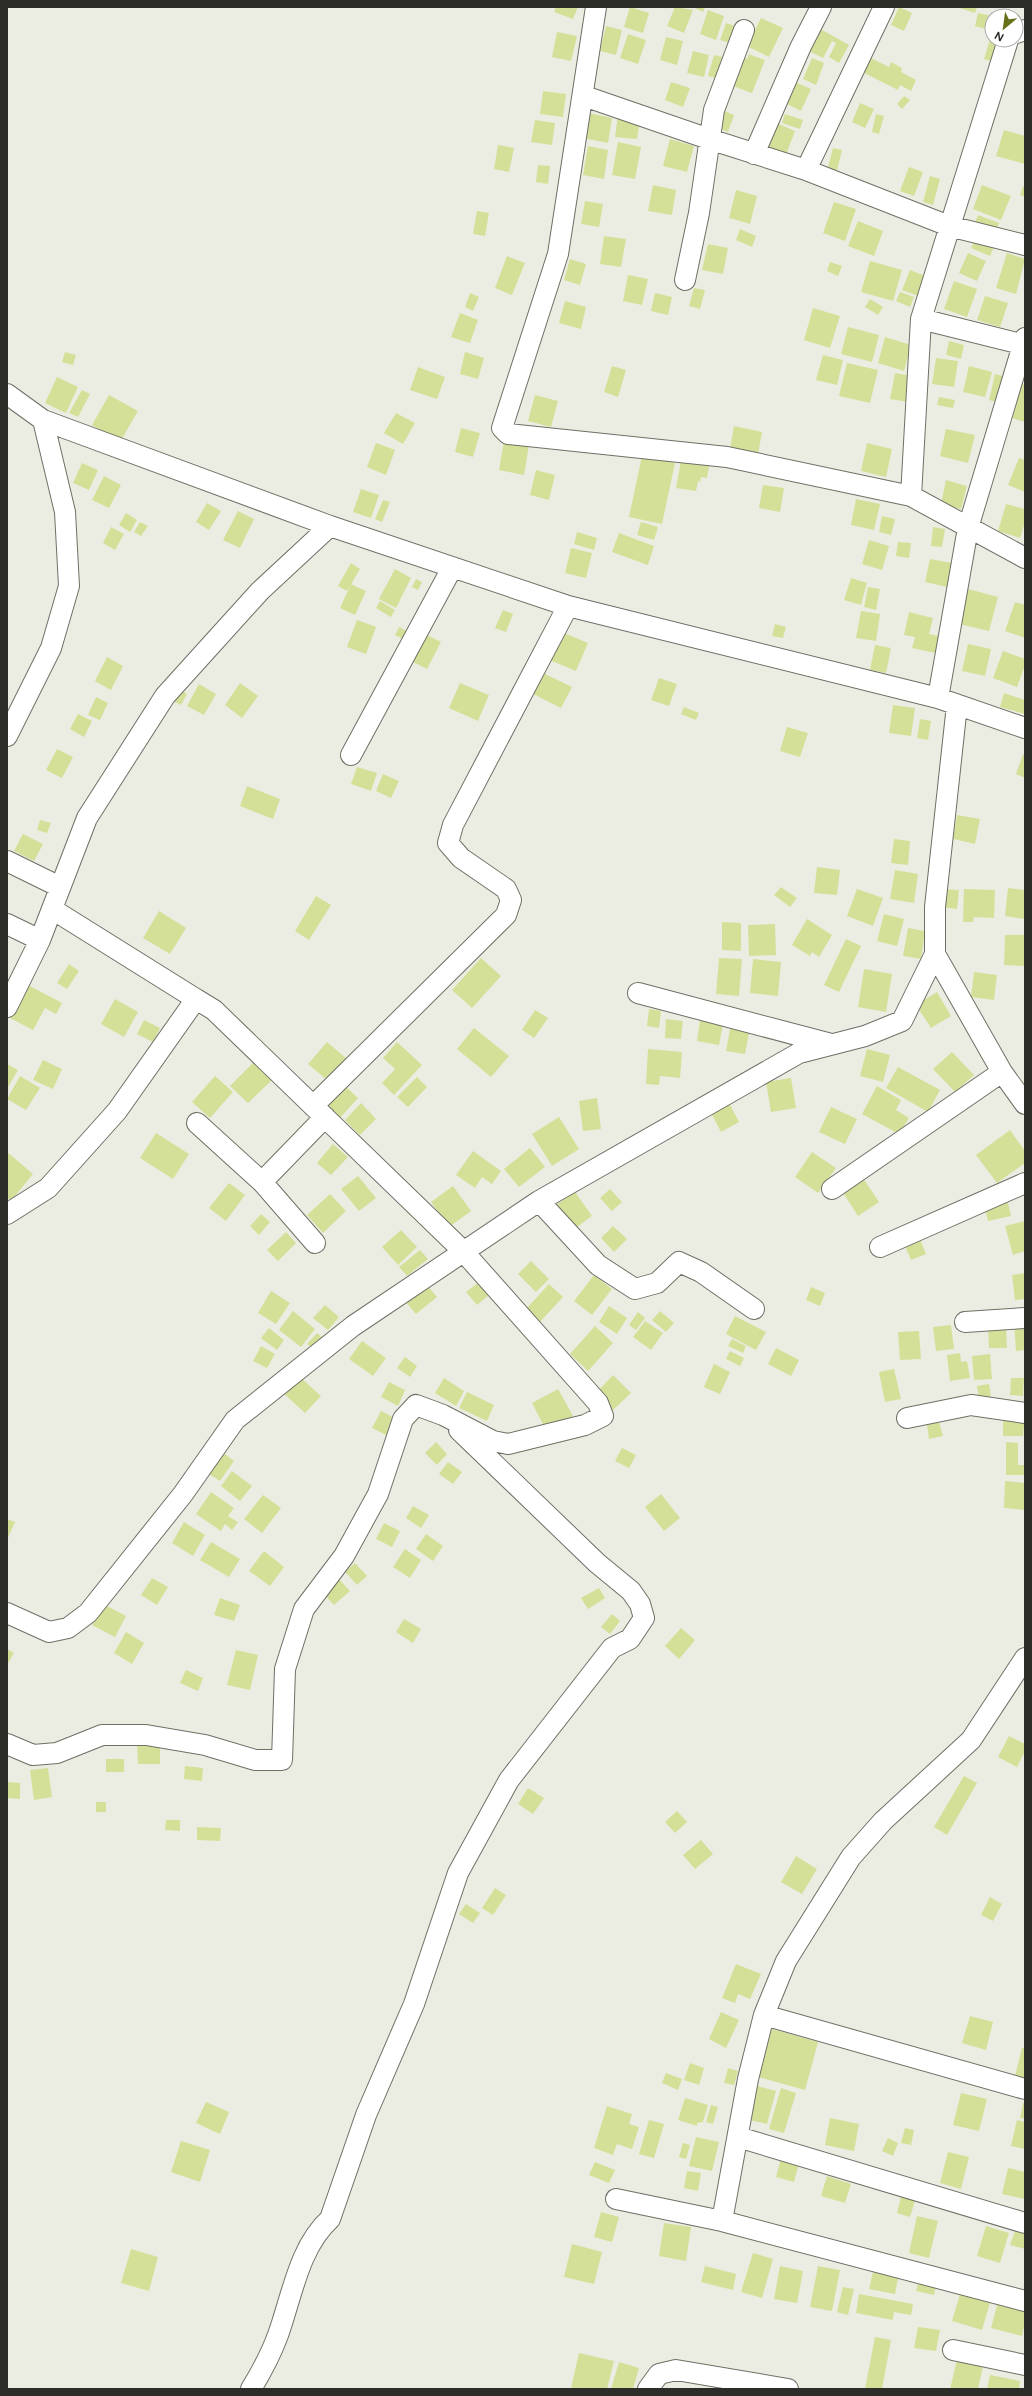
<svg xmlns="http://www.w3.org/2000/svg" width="1032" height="2396" font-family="Figtree,sans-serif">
<rect width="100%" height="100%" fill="#ebede2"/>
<path fill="#d4e098" d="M556,7H578L573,19L554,12Z
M630,7L649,13L643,33L624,27Z
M675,7L693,10L684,33L667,26Z
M693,7H705L703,12Z
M899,7L912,13L904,31L891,25Z
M956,7H977L975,13Z
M708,10L724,16L716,40L700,34Z
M978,13L992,16L990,30L975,26Z
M761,18L783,28L769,57L747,46Z
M726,23L735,26L730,43L720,40Z
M606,26L622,30L616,55L600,51Z
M817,27L849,45L839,63L829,57L836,43L832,41L823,58L805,49Z
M557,32L577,36L571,61L552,57Z
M992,33V40H1004L998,63L984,59Z
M628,34L646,40L638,64L620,58Z
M666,37L683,41L677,65L660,60Z
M693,51L709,55L704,77L687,73Z
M749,54L765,60L752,93L730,85L740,56L747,59Z
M714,55L722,57L717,78L708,76Z
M869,57L889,67L891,62L902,68L901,72L916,80L911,91L900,85L898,90L862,72Z
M812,58L824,63L816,85L803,79Z
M671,82L690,88L683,107L665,100Z
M795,82L811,89L801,111L785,103Z
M543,91L566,94L563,117L540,114Z
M904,96L910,100L902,109L897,104Z
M860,103L874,109L865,128L852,122Z
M720,109L734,115L728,132L714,126Z
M588,113L612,118L608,143L583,138Z
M785,114L803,120L800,129L782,123Z
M876,114L884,116L879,134L872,132Z
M618,115L640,119L637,139L615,137Z
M535,120L555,123L552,145L531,142Z
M774,122L795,131L786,155L765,146Z
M1004,130L1025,136V164L996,156Z
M670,139L694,146L687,172L663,166Z
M618,142L641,147L635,179L612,175Z
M498,145L514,148L509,172L494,169Z
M588,146L608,150L604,179L583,175Z
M833,148L842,150L836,174L827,171Z
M538,165L550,166L548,184L536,182Z
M909,167L923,172L914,196L900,191Z
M930,176L940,179L933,205L923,202Z
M653,185L676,190L672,215L648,211Z
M982,185L1011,196L1001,220L973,209Z
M1023,186L1025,187V197L1020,195Z
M736,190L757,196L750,224L729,218Z
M585,201L603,204L599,227L581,224Z
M834,202L856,209L845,241L823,233Z
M477,211L489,213L485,236L473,234Z
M978,215L999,223L995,233L974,225Z
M858,221L883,231L874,256L848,246Z
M740,229L756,236L752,247L736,240Z
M604,236L626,239L621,267L600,264Z
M976,237L995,245L990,256L971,248Z
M708,244L728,248L723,274L702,270Z
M968,253L986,261L977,281L959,273Z
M1007,253L1025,259L1016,294L996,288Z
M507,256L525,263L512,295L495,288Z
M570,259L586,264L580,285L564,280Z
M870,261L902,270L893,301L861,292Z
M830,262L842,266L838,276L827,271Z
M910,270L928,277L921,297L902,290Z
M628,275L648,279L642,305L623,301Z
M954,281L977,289L967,317L944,309Z
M694,288L705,290L700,309L689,306Z
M900,292L914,297L910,307L896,301Z
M470,293L479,297L473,311L465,307Z
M655,293L672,297L668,315L651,311Z
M985,296L1008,303L1000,327L977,320Z
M870,299L883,307L878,315L865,307Z
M565,301L586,307L581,329L559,323Z
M813,308L840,316L830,348L804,340Z
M460,313L478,320L470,343L451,337Z
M848,327L879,335L872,362L841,354Z
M885,337L911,345L904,371L878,363Z
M949,341L964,345L961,359L946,355Z
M65,352L76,355L73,365L62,362Z
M465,352L484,358L478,379L460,374Z
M823,355L843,360L837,385L816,380Z
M936,358L958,361L954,387L932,384Z
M847,363L878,370L870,403L839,396Z
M612,366L626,370L618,397L604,392Z
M969,366L992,372L985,397L963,392Z
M418,367L445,377L437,399L410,390Z
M895,373L913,376L909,402L890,399Z
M995,374L1007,377L1001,403L989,400Z
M57,377L78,387L66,413L45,403Z
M1022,384L1025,385V422L1012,418Z
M82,390L90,394L78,417L69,413Z
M109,395L138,411L120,442L92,425Z
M535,395L558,401L551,427L528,421Z
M939,397L955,400L953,408L937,405Z
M396,413L415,423L403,444L384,433Z
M734,426L762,432L758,454L730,449Z
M461,428L480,433L473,457L455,452Z
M946,429L975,435L968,463L940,456Z
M504,441L529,445L524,475L499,470Z
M376,443L395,450L386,475L367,467Z
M867,443L892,449L886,477L861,471Z
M642,456L675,463L662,524L629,517Z
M1019,458L1025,460V492L1008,485Z
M681,461L709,466L707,478L701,477L700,482L698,481L696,491L676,488Z
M82,463L98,470L89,490L73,483Z
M536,470L555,475L549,500L530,495Z
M104,476L121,485L109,508L92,500Z
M946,480L967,486L961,509L941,504Z
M763,485L784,488L780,512L759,508Z
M361,489L379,495L371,518L353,512Z
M856,499L880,504L874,530L851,525Z
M383,500L390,502L382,522L375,519Z
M207,503L221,511L209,530L196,522Z
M1006,504L1025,509V522L1020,538L998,531Z
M238,511L254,519L240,548L223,540Z
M126,513L137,520L130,532L119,525Z
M882,516L895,519L891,535L879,532Z
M140,522L148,526L141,536L134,532Z
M641,522L658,527L654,540L637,535Z
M111,527L124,534L115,550L103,543Z
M933,527L945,529L942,547L931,546Z
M577,532L597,538L594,550L574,544Z
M619,533L654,546L648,565L612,552Z
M869,540L889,546L882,570L862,564Z
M898,542L911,543L909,558L896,556Z
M571,548L592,553L586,578L565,573Z
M930,559L952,563L947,587L925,582Z
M351,563L360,569L347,591L338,586Z
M395,569L411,578L396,608L379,599Z
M851,578L867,583L861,605L844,600Z
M416,579L422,582L418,590L412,587Z
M351,584L366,591L355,615L340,608Z
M868,587L880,589L876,610L864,607Z
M968,589L998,597L989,631L959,624Z
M380,601L395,610L391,617L376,608Z
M1015,602L1025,605V638L1005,631Z
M503,610L513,614L506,632L495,628Z
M861,611L880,614L876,641L856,638Z
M909,612L933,618L929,634L944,637L940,654L912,648L915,637L904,635Z
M357,620L376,627L366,654L347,647Z
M775,624L786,627L783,638L772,636Z
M399,627L407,631L403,639L395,635Z
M559,631L588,643L576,671L547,659Z
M425,634L441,642L427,669L411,661Z
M968,644L991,649L985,676L962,671Z
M875,645L891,648L886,673L870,670Z
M1003,651L1025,659V665L1017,687L993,678Z
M107,657L123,666L111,690L95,681Z
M539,671L572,687L561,708L529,692Z
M659,678L677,684L669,706L651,700Z
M240,683L258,696L242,718L225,705Z
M460,683L489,695L478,721L449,708Z
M199,684L216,694L204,715L187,706Z
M178,688L187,694L181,705L171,700Z
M1004,693L1025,700V714L1000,707Z
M96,697L108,703L100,720L88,715Z
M893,705L915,708L911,736L889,733Z
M684,707L699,713L696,720L681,714Z
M78,714L92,721L84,737L70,729Z
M920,719L931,721L928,740L917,738Z
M787,727L808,733L800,757L780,751Z
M57,749L73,757L62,778L46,770Z
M1023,754L1025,755V778L1016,774Z
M357,767L377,773L371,791L351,784Z
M383,774L399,781L391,798L376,791Z
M247,786L280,799L273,819L240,806Z
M957,815L980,819L975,844L953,839Z
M40,820L51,823L47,833L37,830Z
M23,834L43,844L34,861L14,851Z
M894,839L910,841L908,865L891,863Z
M817,867L840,870L837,895L814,893Z
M895,870L918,874L914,903L890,899Z
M781,887L797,898L790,907L774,895Z
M1008,888L1025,890V919L1005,916Z
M857,889L883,898L873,926L847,916Z
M942,889L959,890L957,909L941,907Z
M964,889L995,890L994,918L974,917L973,922H963Z
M316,896L331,905L309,940L295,931Z
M159,911L186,928L170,954L143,938Z
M884,914L904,919L897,946L877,941Z
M807,919L832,935L819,957L812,952L810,956L792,945Z
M722,922L741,923V951L722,950Z
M775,924L776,955L749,956L748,925Z
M908,928L925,931L921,959L903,956Z
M1005,935H1025V966L1004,965Z
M846,939L861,946L839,992L824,985Z
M481,958L501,976L472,1008L452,990Z
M719,958L742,959L739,996L716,994Z
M753,959L781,962L778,996L750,993Z
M69,964L79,971L67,989L57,983Z
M864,969L892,974L886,1012L858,1007Z
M974,972L997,975L994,1000L971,997Z
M28,985L62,1003L56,1014L45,1008L33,1030L10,1018Z
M937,992L951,1016L931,1028L916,1005Z
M115,999L138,1012L124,1037L101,1024Z
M649,1009L661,1011L659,1028L647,1026Z
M535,1010L548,1018L534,1038L522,1030Z
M666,1019L683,1021L681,1039L665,1038Z
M144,1020L160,1028L153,1042L137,1034Z
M700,1020L723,1024L719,1045L697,1041Z
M731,1024L750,1028L745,1054L726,1051Z
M474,1028L509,1056L491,1077L457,1049Z
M327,1042L346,1058L327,1080L308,1064Z
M397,1042L422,1065L394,1095L382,1083L395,1069L383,1058Z
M648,1049L682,1052L680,1078L660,1076L659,1085L646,1084Z
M867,1049L890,1055L883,1082L860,1076Z
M952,1052L974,1075L955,1092L933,1069Z
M43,1060L62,1069L53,1089L33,1080Z
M255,1061L273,1079L248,1103L230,1086Z
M7,1064L18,1070L7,1089Z
M898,1067L940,1090L928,1112L886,1088Z
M20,1076L40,1088L26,1110L7,1099Z
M215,1076L233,1092L210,1118L192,1102Z
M417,1077L427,1087L408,1107L397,1097Z
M791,1078L796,1108L771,1112L766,1082Z
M344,1085L358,1098L339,1119L325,1105Z
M877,1086L901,1100L896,1110L909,1118L899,1134L862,1114Z
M597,1098L601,1129L583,1131L579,1101Z
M727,1099L739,1122L721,1132L709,1109Z
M361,1103L376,1119L360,1135L345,1120Z
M831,1107L857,1119L845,1144L819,1132Z
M559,1117L579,1149L552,1166L532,1134Z
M1010,1130L1025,1151V1163L997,1183L976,1155Z
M156,1133L189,1154L173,1179L140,1158Z
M333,1144L348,1157L331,1175L317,1163Z
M530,1148L545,1167L519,1187L504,1169Z
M473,1151L501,1171L492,1184L482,1177L475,1188L456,1175Z
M7,1152L33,1174L11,1201L7,1197Z
M812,1152L836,1168L818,1193L795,1177Z
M358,1176L376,1198L359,1211L341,1189Z
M863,1178L879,1202L858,1216L842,1191Z
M229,1183L245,1195L226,1221L209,1208Z
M453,1186L471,1211L449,1227L431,1202Z
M610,1189L622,1202L612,1211L600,1198Z
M575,1192L592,1216L574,1229L556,1205Z
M330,1194L346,1211L323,1233L307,1215Z
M1007,1198L1011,1216L988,1221L984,1203Z
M261,1214L270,1222L259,1235L250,1226Z
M1025,1221V1251L1013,1255L1005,1226Z
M613,1226L627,1239L614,1252L601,1238Z
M401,1230L417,1247L398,1265L382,1247Z
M286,1232L296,1243L278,1261L267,1250Z
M918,1234L926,1254L911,1260L903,1241Z
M420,1250L428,1259L407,1276L399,1267Z
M531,1261L549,1279L536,1292L518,1274Z
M1025,1273V1299L1015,1300L1012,1275Z
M594,1275L612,1289L592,1315L574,1301Z
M479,1282L489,1295L477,1305L466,1292Z
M426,1284L437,1297L416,1314L405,1301Z
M549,1284L563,1297L539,1323L525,1310Z
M811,1287L825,1293L820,1306L806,1300Z
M271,1291L290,1303L276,1324L258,1313Z
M325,1305L339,1317L328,1330L313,1318Z
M609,1306L627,1318L617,1334L599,1322Z
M293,1311L315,1329L301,1347L279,1330Z
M660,1311L674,1323L666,1332L652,1320Z
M638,1312L645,1318L636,1330L629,1325Z
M735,1316L766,1332L756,1350L726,1334Z
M645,1321L663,1333L651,1350L633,1337Z
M1025,1321V1350L1016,1351L1014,1322Z
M988,1324H1006L1007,1348H989Z
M951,1325L954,1349L936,1351L933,1327Z
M595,1326L613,1343L588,1371L570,1354Z
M269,1328L284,1340L277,1350L261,1338Z
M919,1331L921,1359L900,1360L898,1332Z
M317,1333L323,1338L314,1349L307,1344Z
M732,1339L746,1346L743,1353L728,1346Z
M362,1341L386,1358L373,1376L349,1359Z
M261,1346L275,1354L267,1368L253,1361Z
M776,1348L799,1360L791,1376L768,1364Z
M730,1351L744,1358L740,1366L726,1359Z
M960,1353L961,1362L967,1361L970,1378L950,1381L947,1355Z
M990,1354L992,1379L974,1380L972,1356Z
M405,1357L417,1366L410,1377L397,1368Z
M714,1364L730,1372L720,1394L704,1387Z
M894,1369L901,1399L885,1402L879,1372Z
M298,1375L321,1396L305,1413L282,1392Z
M613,1375L631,1393L613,1410L596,1393Z
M444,1378L464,1391L456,1406L435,1393Z
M1011,1378H1024L1023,1396L1010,1395Z
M389,1382L405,1390L398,1406L381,1397Z
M989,1384L991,1396L979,1398L977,1386Z
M558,1389L573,1416L546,1430L532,1403Z
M467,1392L494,1405L487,1421L459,1408Z
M381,1411L397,1419L388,1436L372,1428Z
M1003,1415H1025L1023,1436H1003Z
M939,1422L943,1436L929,1439L927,1424Z
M436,1442L447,1454L437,1465L425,1453Z
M1006,1442L1018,1443V1465H1025V1475H1006Z
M622,1448L636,1455L629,1468L615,1461Z
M221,1451L234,1461L220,1481L206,1472Z
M448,1462L462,1472L453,1484L439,1474Z
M232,1471L252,1486L240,1501L221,1486Z
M1005,1481L1025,1483V1510L1004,1508Z
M211,1492L234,1508L228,1516L238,1522L232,1530L225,1524L221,1531L196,1514Z
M661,1494L680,1518L664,1531L645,1507Z
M263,1495L281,1508L262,1533L244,1519Z
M413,1506L429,1515L421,1528L406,1518Z
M7,1519L15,1522L7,1540Z
M184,1522L205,1535L193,1556L172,1543Z
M384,1523L400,1531L392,1547L376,1539Z
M426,1534L443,1546L433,1561L416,1549Z
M211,1542L240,1559L229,1577L200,1560Z
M405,1549L421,1560L410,1578L393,1567Z
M264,1551L284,1567L270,1586L249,1571Z
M355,1563L367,1576L357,1585L345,1572Z
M152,1578L168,1587L157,1605L141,1595Z
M338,1578L350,1591L334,1605L322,1592Z
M599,1588L605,1598L588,1609L581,1598Z
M220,1598L240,1605L234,1621L214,1615Z
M103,1604L126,1616L115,1637L92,1625Z
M612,1614L620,1621L610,1634L601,1627Z
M404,1619L421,1629L413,1643L396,1632Z
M681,1628L695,1640L679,1659L665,1646Z
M126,1632L144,1643L132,1664L114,1653Z
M7,1649L14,1653L7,1665Z
M236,1650L258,1655L250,1690L227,1685Z
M186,1670L203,1678L198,1691L180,1683Z
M1009,1736L1025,1744V1751L1017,1767L998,1757Z
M160,1743V1764H138L137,1744Z
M106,1759H124V1772H106Z
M185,1766L203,1768L202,1781L184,1779Z
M48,1768L52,1797L34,1800L30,1770Z
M964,1776L977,1783L947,1835L934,1827Z
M7,1782L20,1783V1799L7,1798Z
M528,1788L544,1798L533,1814L518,1804Z
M96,1802H106V1812H96Z
M677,1811L687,1822L675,1833L665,1822Z
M166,1820H180V1831L165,1830Z
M197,1827L221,1828L220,1841L197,1840Z
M701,1840L713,1854L695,1869L683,1855Z
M796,1856L817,1869L802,1894L781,1882Z
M495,1888L506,1895L493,1915L482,1908Z
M990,1897L1002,1904L993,1921L981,1915Z
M466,1904L480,1913L473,1923L459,1914Z
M736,1964L761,1974L750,1999L738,1994L735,2003L722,1998Z
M721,2012L739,2020L726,2048L709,2039Z
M970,2016L993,2022L986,2050L962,2043Z
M772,2029L818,2042L805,2090L758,2077Z
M1022,2048H1025V2079L1015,2076Z
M690,2063L704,2068L699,2085L684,2080Z
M728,2068L738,2071L734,2085L724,2083Z
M666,2073L682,2079L678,2090L662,2083Z
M757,2086L776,2091L767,2124L749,2120Z
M781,2088L796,2093L784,2133L769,2129Z
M961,2093L987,2099L979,2131L953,2125Z
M685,2098L708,2105L703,2122L697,2123V2126L678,2120Z
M206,2102L229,2112L220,2134L196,2123Z
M1023,2103H1025V2119L1020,2118Z
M711,2105L718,2107L713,2124L706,2122Z
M607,2106L632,2114L629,2124L639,2127L632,2149L617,2144L613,2155L594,2148Z
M830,2118L859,2124L854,2151L825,2145Z
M649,2120L664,2124L654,2158L639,2154Z
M1017,2120L1025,2122V2149L1011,2146Z
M905,2128L914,2130L911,2145L901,2143Z
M696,2137L719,2142L712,2171L689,2166Z
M888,2138L898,2143L893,2156L882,2151Z
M181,2141L210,2150L200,2182L171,2172Z
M683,2143L690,2145L686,2159L679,2157Z
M948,2152L969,2157L961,2189L940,2183Z
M781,2158L799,2163L794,2182L776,2177Z
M595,2162L615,2170L609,2183L589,2175Z
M1008,2168L1025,2172V2199L1002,2194Z
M687,2171L701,2173L698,2191L684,2188Z
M827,2176L851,2184L845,2203L821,2196Z
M901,2197L915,2201L910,2217L897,2213Z
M601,2212L619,2217L612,2242L594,2237Z
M917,2216L938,2221L929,2258L909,2253Z
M664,2223L691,2227L686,2261L659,2256Z
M986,2226L1009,2233L1000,2263L977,2256Z
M1016,2228L1025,2231V2249L1010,2245Z
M572,2244L602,2252L594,2284L564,2277Z
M131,2249L158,2257L149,2291L121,2283Z
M753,2253L773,2259L762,2298L741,2292Z
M705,2266L736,2274L733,2290L701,2282Z
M780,2266L803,2271L797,2303L774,2299Z
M818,2266L840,2270L832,2311L810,2307Z
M874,2268L899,2273L895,2294L869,2289Z
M920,2277L937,2281L934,2295L916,2291Z
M843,2287L854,2289L848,2315L837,2312Z
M859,2294L913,2304L911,2315L894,2312L893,2320L856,2313Z
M960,2294L990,2303L982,2330L952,2321Z
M999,2298L1025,2305V2322L1022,2336L991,2328Z
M918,2327L940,2330L936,2351L914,2348Z
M875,2337L891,2340L882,2389H865Z
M579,2353L614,2361L607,2389L571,2388Z
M957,2360L983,2366L978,2389H950Z
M619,2362L639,2368L633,2389H611Z
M990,2375L1020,2381L1019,2389H987Z"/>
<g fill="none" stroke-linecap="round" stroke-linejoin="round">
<g stroke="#6e7066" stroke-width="22">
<path id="minor" d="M596,7L558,254L502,428L508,434L727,457L911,496
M1016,33L1025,30
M1008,40L921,319L911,496L1025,558
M584,96L709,139L806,170L949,226L1025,245
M754,154L801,46L821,7
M806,170L884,7
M685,280L699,213L714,110L744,30
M921,319L1025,345
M7,394L43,420L330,526L568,606L938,698L1025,728
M938,698L968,528L1025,338
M7,736L51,648L69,586L65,512L43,420
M351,755L452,568
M7,861L60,887
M52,909L196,999
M7,924L40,940
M935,954L1002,1072L1025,1104
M638,993L831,1044
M7,1007L40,940L87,818L165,696L260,591L330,526
M313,1106L506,915L511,900L506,889L461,858L448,843L453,825L568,606
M197,1123L262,1182L325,1117
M262,1182L315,1243
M832,1189L1002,1072
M539,1201L598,1265L635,1289L657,1283L679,1262L701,1272L754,1309
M7,1214L48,1188L117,1111L196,999L214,1010L462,1250L598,1403L603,1416L585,1425L508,1444L493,1441L443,1415L416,1405L403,1419L378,1494L344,1556L304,1609L285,1669L282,1760H255L205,1745L146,1735H102L57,1753L33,1755L7,1744
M880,1247L1025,1183
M965,1322L1025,1318
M907,1418L971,1405L1025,1413
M7,1613L49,1632L68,1628L88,1613L183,1494L235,1420L353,1326L539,1201L799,1053L865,1036L902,1021L935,954V907L957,705
M764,2015L1025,2089
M738,2137L1025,2223
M616,2199L722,2221L1025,2301
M722,2221L748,2079L764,2015L786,1961L851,1857L883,1821L971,1740L1025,1658
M953,2350L1025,2365
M251,2389C262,2371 271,2354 278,2335C292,2296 299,2247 330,2219L366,2115L414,2004L458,1873L509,1780L612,1648L630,1639L644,1618L640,1604L631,1591L597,1563L459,1430
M648,2389L659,2374L676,2370L788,2389"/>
</g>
<use href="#minor" stroke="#fff" stroke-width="20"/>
</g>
<rect width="1032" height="2396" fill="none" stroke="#2c2d29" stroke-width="16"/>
<g transform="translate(1004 28) rotate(209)"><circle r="19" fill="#ffffff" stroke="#ababa9"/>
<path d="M0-3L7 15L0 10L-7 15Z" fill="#68711a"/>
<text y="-6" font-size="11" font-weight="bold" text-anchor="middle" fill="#2c2d29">N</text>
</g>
</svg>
